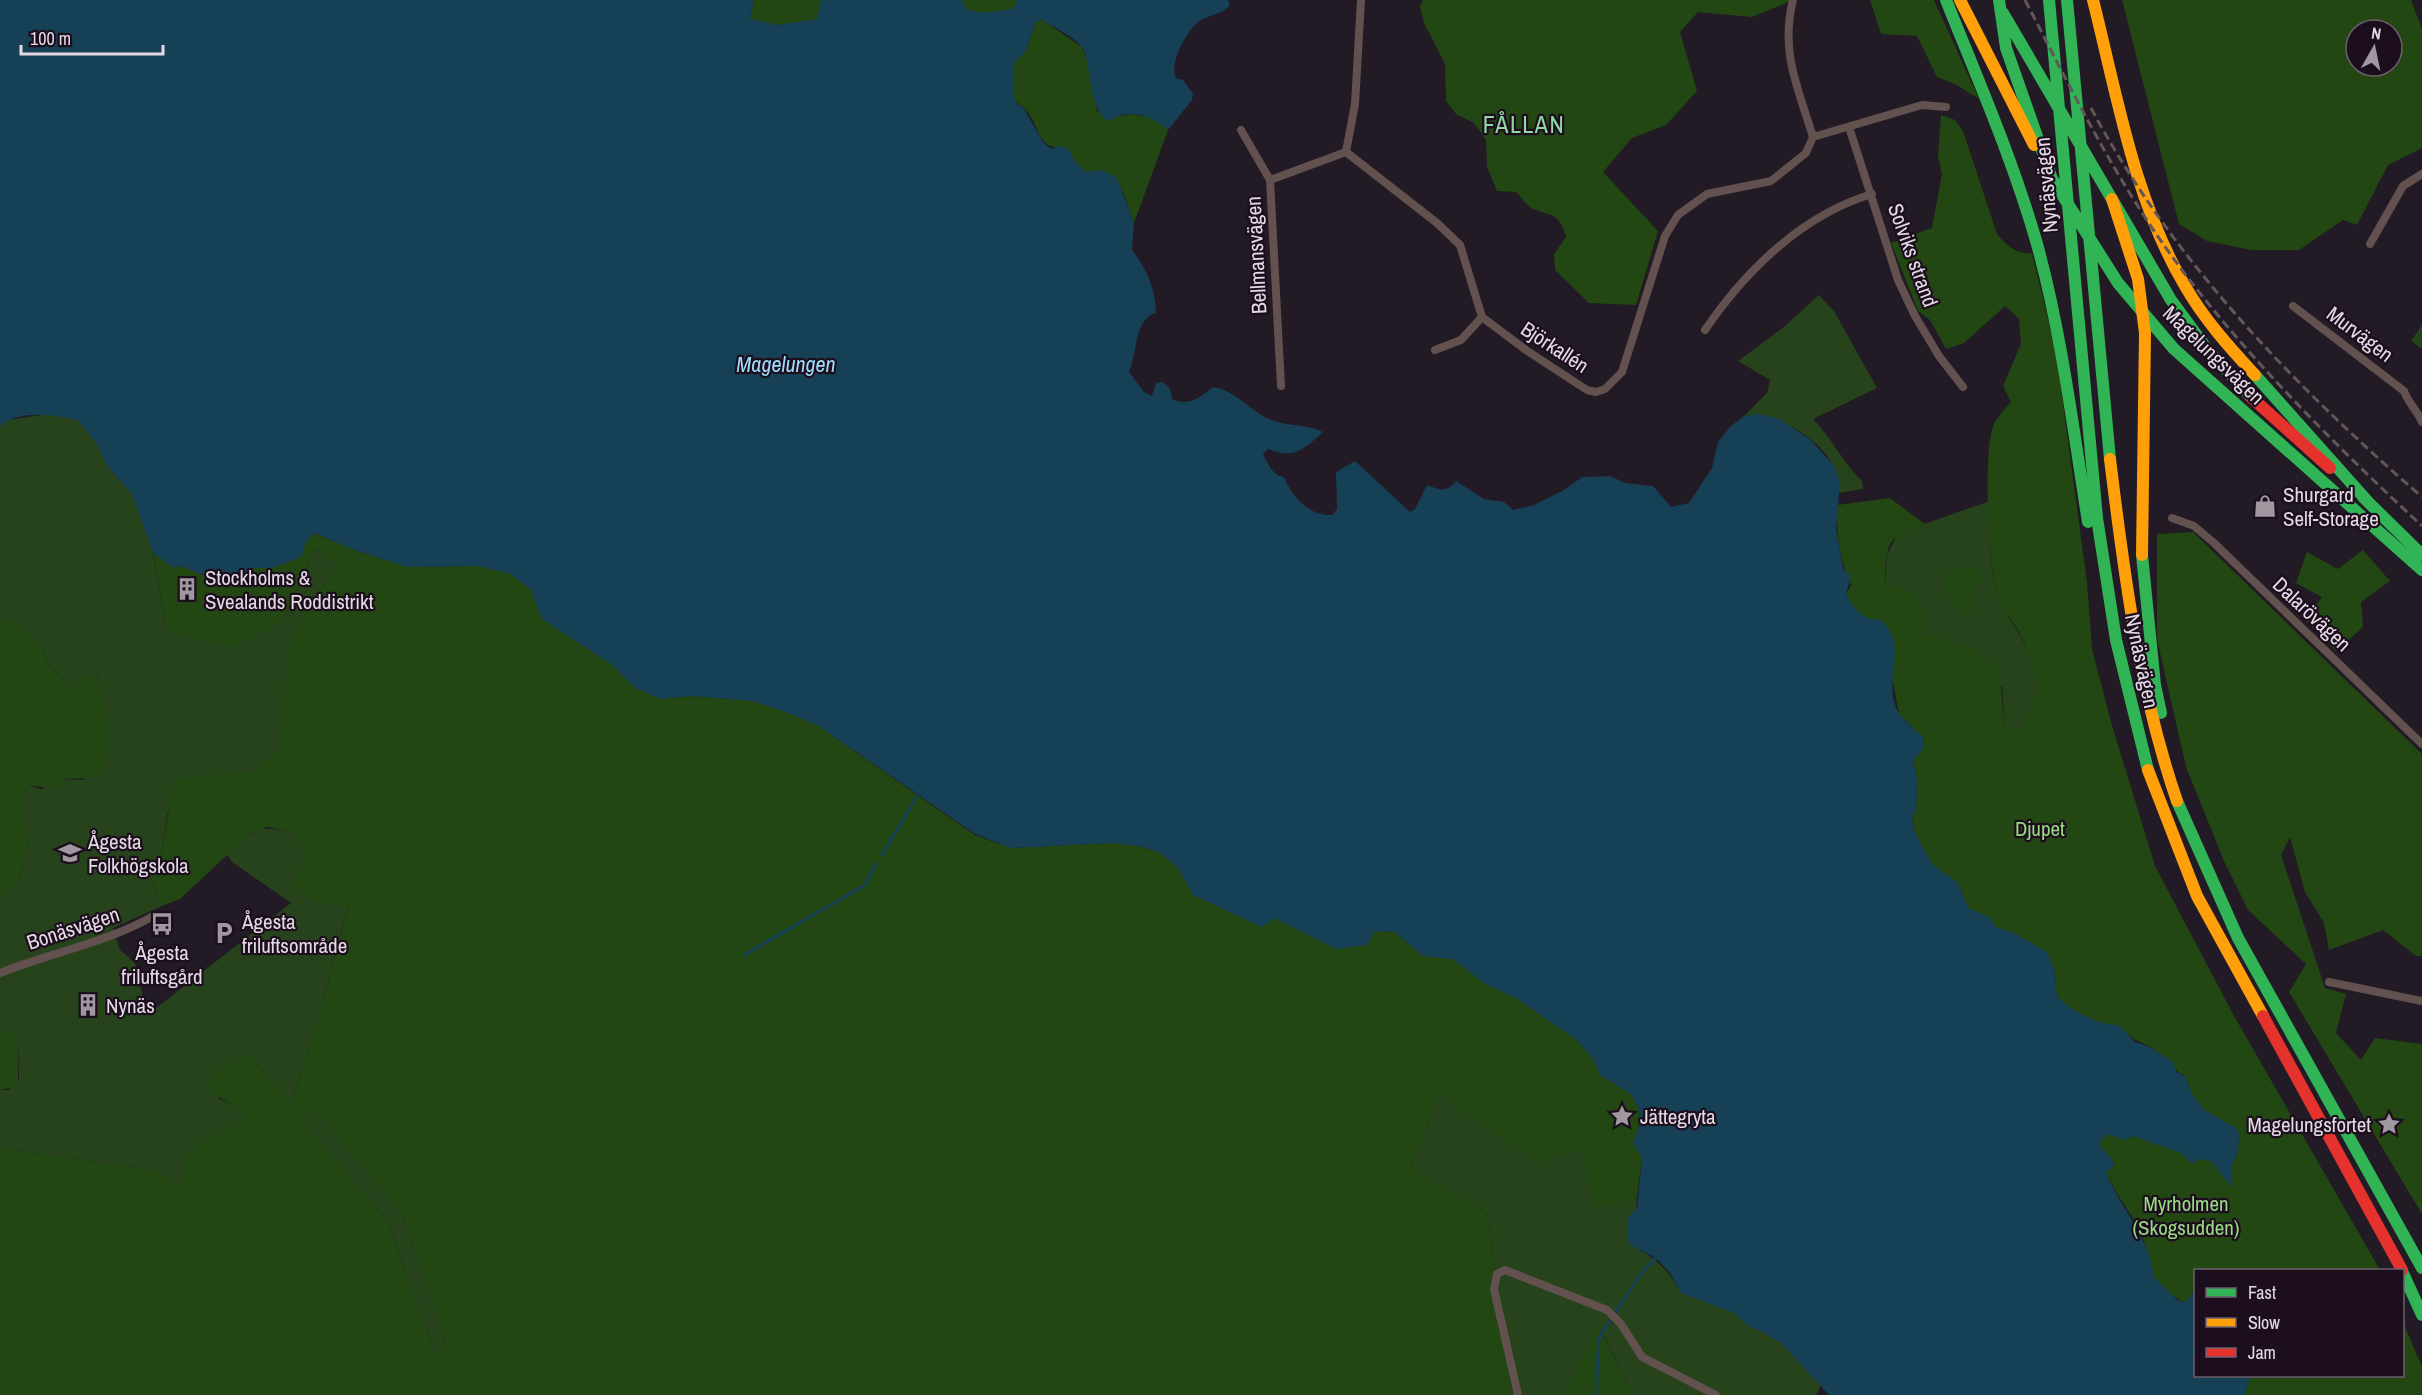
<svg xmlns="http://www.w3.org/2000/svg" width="2422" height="1395" font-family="'Archivo Narrow',sans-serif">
<rect width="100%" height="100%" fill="#221a24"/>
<path fill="#26431c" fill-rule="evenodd" d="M1819,295L1834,311L1877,388L1813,419C1832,438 1843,463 1862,481L1863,489L1838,493C1845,451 1780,410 1744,416L1767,393L1770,380L1738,361L1785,326Z
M2422,325V349L2411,341Z
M49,414L78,420L97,444L108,467L132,494L150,538L167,631L283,620L315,548L337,565L291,636L280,750L251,776L168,811L161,857L149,874L162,906L113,928L120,950L135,963L142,993L143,1015L151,1012L291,903L232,862L227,854C255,829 254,824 292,833L307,854L316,902L348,906L319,1016L291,1102L248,1055L219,1099C233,1103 240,1107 245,1121L204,1140L180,1190L159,1171L0,1148V1090H8L19,1081L18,1039L0,1028V899L19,882L28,844L20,804L29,785L41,789L62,779L84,780C99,735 111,721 96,674L78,689L73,690L48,664L42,647L16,622L0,618V426L7,420Z
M1990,501C1989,527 1990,576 1999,601C2005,615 2017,627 2023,641C2030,657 2033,672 2041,688L2021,729L2005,727L2002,687L1945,642L1923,634L1924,614L1885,584L1887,555L1898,533ZM1982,581L1973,590L1960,617L1942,585Z
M1439,1095L1537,1163L1582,1149L1594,1207L1637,1198L1632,1246C1656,1258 1668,1269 1681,1293L1733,1312L1750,1327L1763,1332L1782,1344L1821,1385L1816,1395H1633L1599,1327L1565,1395H1512L1487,1212L1411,1168Z
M315,1109L403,1215L446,1342L435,1353L388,1222L302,1119Z"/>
<path fill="#224713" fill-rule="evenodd" d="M754,0H821V1L818,19L778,25L750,19Z
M961,0H1013L1018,2L1013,9L985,13L967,10Z
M1423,0H1793L1752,17L1698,12L1680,32L1697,91L1666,125L1632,138L1603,172L1658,231L1636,305L1589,303L1555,270L1554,254L1566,237C1559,213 1554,217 1533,209C1527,206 1521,197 1516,192L1497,191L1487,167L1486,140L1474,123L1456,114L1446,101L1445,64L1424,23L1420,6Z
M1870,0H1934L1979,99L1955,84L1937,77L1917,36L1881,34Z
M2122,0H2411L2422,29V148L2388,165L2357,225L2343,220L2299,250H2251L2207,241L2179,224ZM2356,30H2392V66H2356Z
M1041,19L1082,47L1089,67L1097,111L1114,117L1131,114L1153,118L1168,130L1134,223C1123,195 1122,166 1086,172L1075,162L1069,149C1032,148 1044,129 1024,108C1020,104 1016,104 1014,98C1012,88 1013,75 1013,64L1026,51L1035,23Z
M1941,115L1955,120L1963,131L1997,234C2006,245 2017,255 2032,253L2056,352L2087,582L2092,649L2111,722L2155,866L2233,1014L2380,1270H2196L2195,1291L2185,1302C2174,1299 2162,1288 2155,1279C2152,1274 2147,1248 2143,1239C2134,1215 2116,1196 2106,1173L2115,1164L2099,1144L2107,1134L2125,1140L2133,1136L2181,1153L2192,1164L2198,1159L2212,1161L2232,1187V1165L2238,1150L2239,1135L2236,1128L2204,1110L2192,1094L2185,1076C2170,1069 2162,1053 2147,1045C2132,1038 2133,1040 2120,1026C2094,1023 2077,1014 2057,997L2054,968L2016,934L1996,927L1990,918L1968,908L1958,883L1932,864L1914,831L1912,815L1916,812L1917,779L1913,761L1923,748L1924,738L1899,714L1892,677L1894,642L1883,621C1862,619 1856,612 1846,594L1851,585C1839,559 1836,534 1837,505L1890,498L1926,525C1885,537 1887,542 1885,584L1914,593L1924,614V634L1974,649L1999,670L2005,727L2021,729L2040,688C2031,670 2029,650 2019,632C2014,622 2004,613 1999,602C1989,574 1982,450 1994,424C1998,416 2006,408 2011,402L2003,386L2021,344L2019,319L2005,306L1964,343L1946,349L1930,320L1918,311L1891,243L1932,228L1942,174L1938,156Z
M2193,532L2422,754V956H2416L2383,930L2329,950L2324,923L2305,892L2290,837L2281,855L2325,988L2346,994L2336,1033L2361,1060L2375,1038L2422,1044V1214L2289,992L2306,964L2248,910L2224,861L2186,767L2157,639V534Z
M314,533L354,550L408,567L478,566L511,574L531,590L543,619L611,664L635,688L661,699L692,696L752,701L783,711L817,725L975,835L1011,848L1111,843L1138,846L1159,852L1178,868L1193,895L1262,927L1273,917L1336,949L1375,931L1395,932L1423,956L1453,959L1485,984L1516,998L1578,1041L1593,1059L1600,1075L1631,1094L1638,1107L1641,1121L1633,1143L1642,1157L1637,1198L1594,1208L1582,1150L1537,1163L1439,1095L1411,1168L1487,1212L1512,1395H0V1148L159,1171L180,1189L187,1156L204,1140L245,1121C238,1102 222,1101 207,1089C213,1067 228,1064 248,1055L291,1102L319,1016L348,907L316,902L292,887L307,854L292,833L268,827L252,832L180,899L162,906L149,874L161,857L174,779L252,772L279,750L291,636L337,565L315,548L283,620L230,648L167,631L153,553L174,568L181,566L211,578L236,581L254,568H272L301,557L306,541ZM315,1110L403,1215L446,1342L435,1353L388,1222L302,1119Z
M2363,550L2390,581L2361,602L2363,627L2336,651L2305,620L2322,597L2296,583L2307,552L2338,569Z
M1964,567L1978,569L1982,581L1973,590L1971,611L1960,617L1942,585L1950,570Z
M0,618L16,622L42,647L48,664L73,690L78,689V680L96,674C105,703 116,751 98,778L62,779L55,789L29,785L21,804L28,844L19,882L0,899Z
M0,1028L18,1039V1086L0,1090Z
M2403,1322L2422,1367V1395H2245L2250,1376H2402Z
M1598,1326L1633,1395H1565Z"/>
<path fill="#164055" d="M0,0H754L750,19L778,25L817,19L821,0H961L967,10L985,13L1012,9L1018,2L1013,0H1228L1230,5C1223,15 1206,15 1197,23C1186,33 1169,63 1176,78L1183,80L1193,94L1192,100L1168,130C1152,116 1129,107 1109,121C1089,114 1092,68 1083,49C1076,37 1052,27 1041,19L1035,23L1026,51L1013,64L1014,97L1017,104L1023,107L1043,142L1051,149L1060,146L1069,149L1075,162L1086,172L1102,170L1117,178L1134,223L1132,250C1147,269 1155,288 1156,313C1134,318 1137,356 1129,372L1144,392L1152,396L1156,383L1163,382L1170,388L1172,399C1189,407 1200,397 1213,387C1235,390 1249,410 1269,419C1286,427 1306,423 1323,432C1304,449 1294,460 1268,449L1263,454C1268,464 1272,475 1284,477C1292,497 1309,516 1332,515L1337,509L1336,472L1355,461L1410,512L1415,509L1427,485C1441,490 1446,493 1456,481L1484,499L1504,502L1513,510L1534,505L1564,490L1582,477L1610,476L1625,483L1653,486L1671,507L1689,503L1712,468L1718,442L1731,426L1744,416L1758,414L1779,419L1811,440L1835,467L1840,483L1836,529L1843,568L1851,577L1846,594C1856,612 1862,619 1883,621C1887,627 1893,634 1894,641C1898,664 1885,694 1900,715C1907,723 1916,730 1924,738L1923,748L1913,761L1917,779L1916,812L1912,815L1914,831L1932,864L1958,883L1968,908L1990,918L1996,927L2016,934L2047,952L2054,968L2057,997C2077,1014 2094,1023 2120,1026L2135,1042L2148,1046L2173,1062L2176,1072L2185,1076L2192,1094L2204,1110L2236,1128L2239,1135L2238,1150L2232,1165V1188L2211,1161L2198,1159L2192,1164L2181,1153L2133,1136L2125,1140L2107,1134L2099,1144L2115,1164L2106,1173C2121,1209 2149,1236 2154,1277L2177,1300L2185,1302L2195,1291L2196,1376H2250L2245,1395H1829L1782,1344L1763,1332L1750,1327L1732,1312L1681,1293L1670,1273L1656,1258L1632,1246L1628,1241V1218L1637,1208L1642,1157L1633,1143L1641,1121L1638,1107L1631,1094L1600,1075L1593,1059L1578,1041L1516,998L1485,984L1453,959L1423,956L1395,932L1375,931L1367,945L1336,949L1274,918L1262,927L1193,895L1178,868L1159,852L1138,846L1111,843L1011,848L975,834L817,725L783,711L752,701L692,696L661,699L635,688L611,664L542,619L531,590L511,574L478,566L408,567L354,550L315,533L306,541L301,557L272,568H254L236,581L211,578L181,566L174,568L153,553L132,494L108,467L97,444L78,420C55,415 20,409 0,426Z"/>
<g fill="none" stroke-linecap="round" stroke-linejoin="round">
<path stroke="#164055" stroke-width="3" d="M882,855L917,796
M744,955L865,885L876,864
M1616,1312L1642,1272L1656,1258
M1596,1395L1599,1338L1610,1321"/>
<path stroke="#62514e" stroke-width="8" d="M1361,0L1355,104L1346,152L1437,223L1460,245L1482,317L1526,350L1587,390L1596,392L1605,389L1622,372L1665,236L1678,215L1707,194L1771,181L1806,153L1813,137
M1793,0C1780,52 1798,88 1813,137
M1849,127L1898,280L1915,316L1939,356L1963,387
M1241,130L1270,180L1281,386
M1813,137L1922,105L1946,107
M1270,180L1346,152
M2370,244L2403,186L2422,174
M2293,306L2404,391C2408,403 2417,410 2422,422
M1705,330C1745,271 1802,215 1872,194
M1435,350L1461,340L1482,317
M2172,518L2194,526L2214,543L2422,744
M0,973C52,952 107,943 155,915
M2329,982L2422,1001
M1518,1395L1494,1289L1497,1274L1505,1270L1607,1310L1621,1324L1642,1357L1716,1395"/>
<path stroke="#30b455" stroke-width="12" d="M1946,0C1978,80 2013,160 2037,244C2062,335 2073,429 2088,522
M1999,0L2006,48L2053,182
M2049,0L2097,518L2116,640L2148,770
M2067,0L2110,459
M2003,13L2171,300L2207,349L2251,397
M2049,174L2118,283L2174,349L2422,570
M2255,375L2369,503
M2363,497L2422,555
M2142,555L2155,685L2161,713
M2177,801L2238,938L2422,1268
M2402,1271L2422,1315"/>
<path stroke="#ff9f0a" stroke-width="12" d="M1960,0L2034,145
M2093,0C2117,95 2134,200 2185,286C2204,319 2229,347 2255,375
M2112,199L2138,279L2145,333L2142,555
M2110,459C2124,574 2139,691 2177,801
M2148,770L2197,896L2263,1016"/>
<path stroke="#e5322d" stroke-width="12" d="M2251,397L2330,468
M2263,1016L2402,1270"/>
<path stroke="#625658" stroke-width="3" stroke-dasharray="9 4.5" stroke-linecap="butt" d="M2025,0C2062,71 2097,143 2141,211C2213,324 2324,435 2422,526
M2091,108C2172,260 2293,385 2422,497"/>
</g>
<defs>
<g id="shop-bare" transform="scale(1.8)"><path d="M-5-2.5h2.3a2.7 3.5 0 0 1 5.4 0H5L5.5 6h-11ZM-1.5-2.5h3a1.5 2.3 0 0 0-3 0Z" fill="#a097a1" stroke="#1c0e1d" stroke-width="2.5" paint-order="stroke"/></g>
<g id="building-bare" transform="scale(1.8)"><path d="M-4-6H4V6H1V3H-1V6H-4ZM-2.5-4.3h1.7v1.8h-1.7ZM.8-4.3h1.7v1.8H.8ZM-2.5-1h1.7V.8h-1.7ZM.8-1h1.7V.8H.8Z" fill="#a097a1" stroke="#1c0e1d" stroke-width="2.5" paint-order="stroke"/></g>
<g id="school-bare" transform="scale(1.8)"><path d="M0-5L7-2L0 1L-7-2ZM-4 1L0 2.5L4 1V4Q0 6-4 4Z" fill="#a097a1" stroke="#1c0e1d" stroke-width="2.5" paint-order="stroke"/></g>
<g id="bus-bare" transform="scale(1.8)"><path d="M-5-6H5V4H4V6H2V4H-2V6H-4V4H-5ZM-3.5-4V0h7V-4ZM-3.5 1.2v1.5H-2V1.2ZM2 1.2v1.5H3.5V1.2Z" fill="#a097a1" stroke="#1c0e1d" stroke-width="2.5" paint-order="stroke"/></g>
<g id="parking-bare" transform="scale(1.8)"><path d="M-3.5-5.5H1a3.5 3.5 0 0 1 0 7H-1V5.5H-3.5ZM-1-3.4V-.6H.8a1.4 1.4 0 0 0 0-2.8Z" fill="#a097a1" stroke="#1c0e1d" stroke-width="2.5" paint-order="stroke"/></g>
<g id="sight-bare" transform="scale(1.8)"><path d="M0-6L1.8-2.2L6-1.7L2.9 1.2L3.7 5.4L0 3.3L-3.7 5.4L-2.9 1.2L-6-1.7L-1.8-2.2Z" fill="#a097a1" stroke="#1c0e1d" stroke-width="2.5" paint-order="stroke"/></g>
</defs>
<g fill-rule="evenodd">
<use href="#shop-bare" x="2265" y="506"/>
<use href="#building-bare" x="187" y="589"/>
<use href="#school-bare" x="70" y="853"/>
<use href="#bus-bare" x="162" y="924"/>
<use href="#parking-bare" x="224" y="933"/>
<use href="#building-bare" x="88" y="1005"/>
<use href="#sight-bare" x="1622" y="1116"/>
<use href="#sight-bare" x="2389" y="1124"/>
</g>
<g text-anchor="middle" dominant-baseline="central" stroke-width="4.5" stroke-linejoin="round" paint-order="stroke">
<g font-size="21" fill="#e4dae5" stroke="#1c0e1d">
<text transform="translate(2046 185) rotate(-95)">Nynäsvägen</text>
<text transform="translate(1256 255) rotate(-93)">Bellmansvägen</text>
<text transform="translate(1913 255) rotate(70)">Solviks strand</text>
<text transform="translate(2360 334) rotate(37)">Murvägen</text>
<text transform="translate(1555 347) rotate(33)">Björkallén</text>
<text transform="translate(2214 355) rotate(44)">Magelungsvägen</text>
<text transform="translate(2312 614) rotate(43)">Dalarövägen</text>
<text transform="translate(2142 661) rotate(78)">Nynäsvägen</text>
<text transform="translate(73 928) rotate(-18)">Bonäsvägen</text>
</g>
<g font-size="21" fill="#e4dae5" stroke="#1c0e1d" text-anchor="start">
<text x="2283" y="494">Shurgard<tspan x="2283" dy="24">Self-Storage</tspan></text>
<text x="205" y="577">Stockholms &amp;<tspan x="205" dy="24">Svealands Roddistrikt</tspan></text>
<text x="88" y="841">Ågesta<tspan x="88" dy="24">Folkhögskola</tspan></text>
<text x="242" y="921">Ågesta<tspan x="242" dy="24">friluftsområde</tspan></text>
<text x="162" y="952" text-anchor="middle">Ågesta<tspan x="162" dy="24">friluftsgård</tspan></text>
<text x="106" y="1005">Nynäs</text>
<text x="1640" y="1116">Jättegryta</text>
<text x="2371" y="1124" text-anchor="end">Magelungsfortet</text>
</g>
<g font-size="21" fill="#99da84" stroke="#1c0e1d">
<text x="2040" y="828">Djupet</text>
<text x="2186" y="1203">Myrholmen<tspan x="2186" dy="24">(Skogsudden)</tspan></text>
</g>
<g font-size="22" font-style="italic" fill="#9cddfe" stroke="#1c0e1d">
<text x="786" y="364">Magelungen</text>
</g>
<g font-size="24" letter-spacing="1.5" fill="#91d8a6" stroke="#1c0e1d">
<text x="1524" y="124">FÅLLAN</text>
</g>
</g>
<rect x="2194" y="1269" width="210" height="108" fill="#1c0e1d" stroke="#6c606d" stroke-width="1.5"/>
<rect x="2206" y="1288" width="30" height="9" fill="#30b455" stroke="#6c606d" stroke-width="1.5"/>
<text x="2248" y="1299" font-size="18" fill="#e4dae5">Fast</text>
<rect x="2206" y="1318" width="30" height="9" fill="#ff9f0a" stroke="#6c606d" stroke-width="1.5"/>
<text x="2248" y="1329" font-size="18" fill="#e4dae5">Slow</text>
<rect x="2206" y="1348" width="30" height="9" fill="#e5322d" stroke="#6c606d" stroke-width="1.5"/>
<text x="2248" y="1359" font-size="18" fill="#e4dae5">Jam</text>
<g transform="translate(2374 48) rotate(9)"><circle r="28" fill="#1c0e1d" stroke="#6c606d" stroke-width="1.5"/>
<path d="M0-4.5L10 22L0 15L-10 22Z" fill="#a097a1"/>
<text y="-9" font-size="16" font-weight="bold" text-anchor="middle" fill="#e4dae5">N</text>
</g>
<path d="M21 45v9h142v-9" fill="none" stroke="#e4dae5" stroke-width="3"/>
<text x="30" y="45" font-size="18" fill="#e4dae5" stroke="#1c0e1d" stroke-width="4.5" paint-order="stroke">100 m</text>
</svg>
